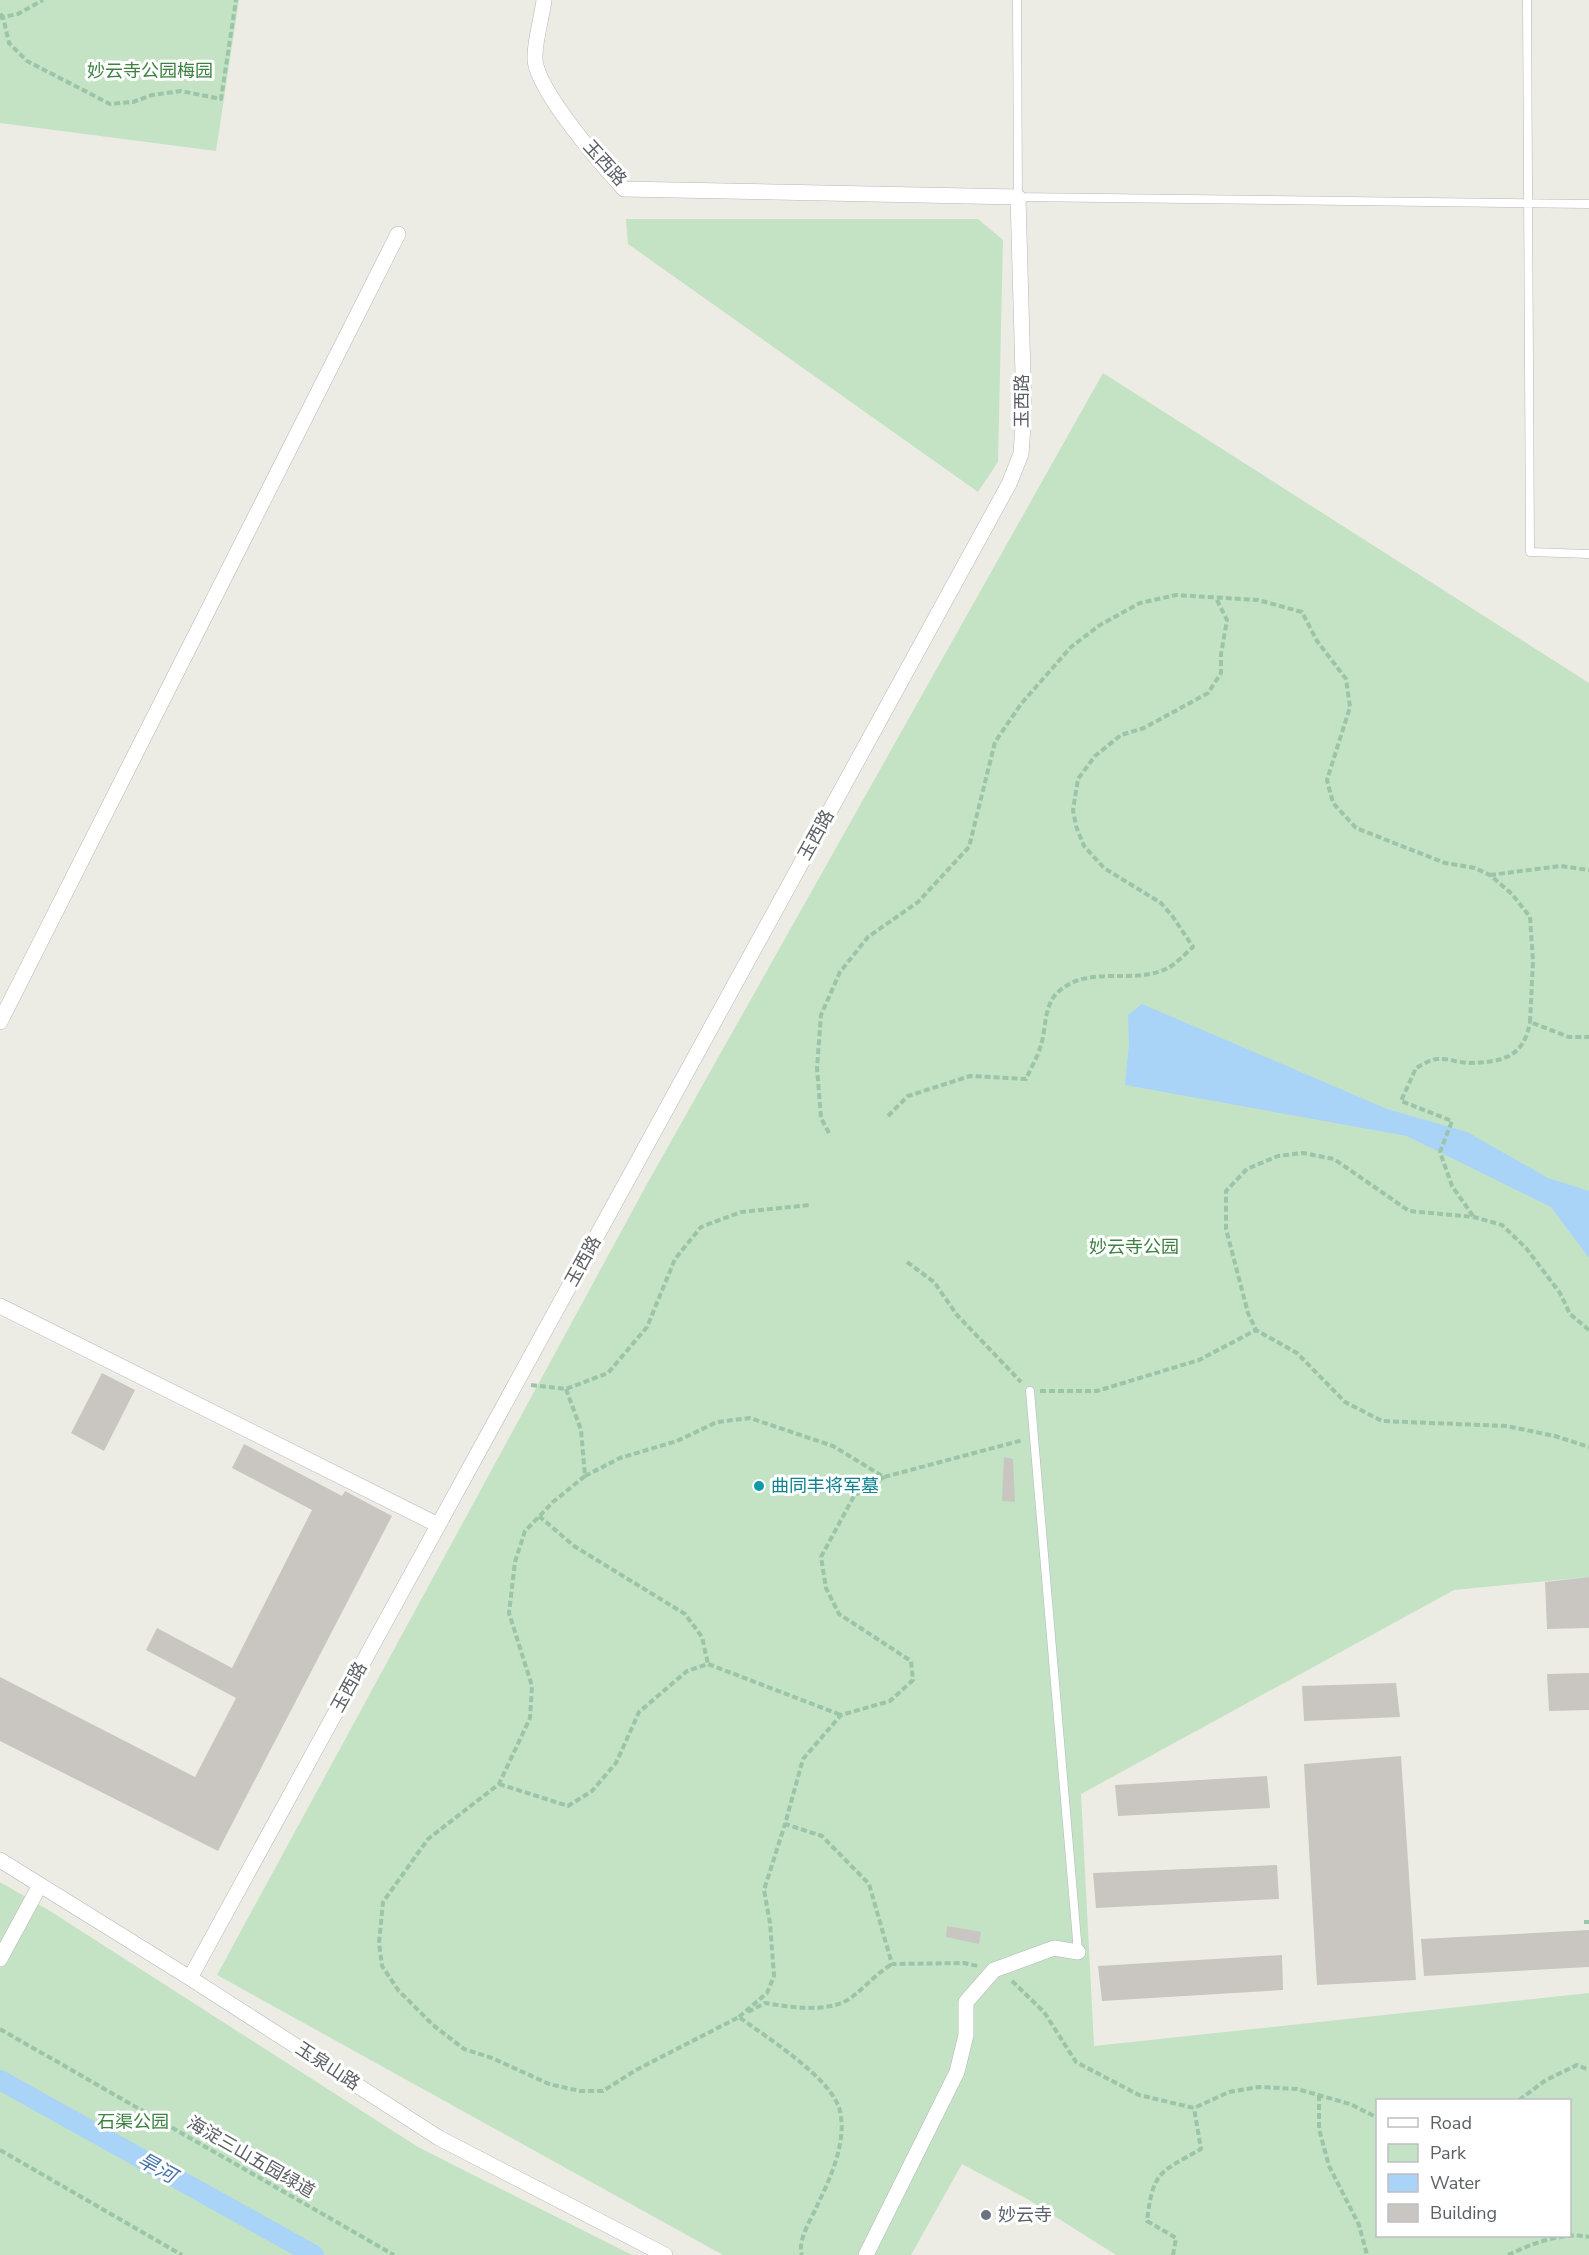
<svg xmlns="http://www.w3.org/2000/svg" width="1589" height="2255" font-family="'Nunito Sans','Noto Sans SC',sans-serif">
<rect width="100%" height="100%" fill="#edece4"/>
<path fill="#c3e3c4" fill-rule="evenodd" d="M0,0H239L216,151L0,123Z
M626,219H978L1003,240L998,462L978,492L628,244Z
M1103,373L1589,683V1577L1454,1590L1081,1794L1094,2046L1589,1993V2255H1116L1029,2200L962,2164L911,2255H723L217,1975L647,1184ZM1378,2100H1570V2236H1378Z
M0,1882L50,1911L418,2147L632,2255H0Z"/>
<path fill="#aad3f8" d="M1142,1004L1387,1109L1467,1132L1548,1178L1589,1191V1258L1551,1207L1407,1136L1125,1085L1129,1045L1128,1015Z"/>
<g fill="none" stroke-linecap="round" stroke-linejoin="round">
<path stroke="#aad3f8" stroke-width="20" d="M0,2080L314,2255"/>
</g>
<path fill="#c9c6c2" d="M102,1373L135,1390L104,1451L71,1433Z
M244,1444L342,1496L345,1491L392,1516L218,1851L0,1741V1677L195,1777L236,1698L146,1650L157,1628L232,1668L312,1510L232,1468Z
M1004,1457L1013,1459L1015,1502L1002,1501Z
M1589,1577V1628L1547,1629L1545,1582Z
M1589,1673V1710L1549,1711L1547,1674Z
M1396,1683L1400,1717L1304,1721L1302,1686Z
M1401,1756L1416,1980L1317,1985L1304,1764Z
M1267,1776L1270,1808L1118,1816L1115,1785Z
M1277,1865L1279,1899L1096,1908L1093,1873Z
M947,1926L981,1932L979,1944L946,1937Z
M1589,1930V1967L1424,1976L1421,1939Z
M1282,1955L1283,1990L1102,2001L1098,1966Z"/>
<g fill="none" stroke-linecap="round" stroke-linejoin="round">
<g stroke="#b5b6ba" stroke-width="9">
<path id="service" d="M1017,0L1018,197L1589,204
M1527,0L1530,552L1589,554
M1030,1391L1078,1952"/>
</g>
<g stroke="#b5b6ba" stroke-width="16">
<path id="minor" d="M0,1022L398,234
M0,1306L438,1525
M0,1860L190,1978L439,2138L665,2255
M0,1959L40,1885
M190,1978L1009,484L1021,454L1024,411L1018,197L624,189C602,165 538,92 535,60C534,42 542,18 544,0
M866,2255L957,2072L966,2035V2002L994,1970L1054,1948L1078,1952"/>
</g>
<path stroke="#9cc4a9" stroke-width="4" stroke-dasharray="6 3" stroke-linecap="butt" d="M0,14L3,17L18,14L43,0
M0,18L3,17L9,43L27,61L110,104L133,102L152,95L181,91L221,99L236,0
M1490,875L1561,866L1589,870
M888,1116L908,1096L970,1076L1026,1079C1031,1068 1038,1056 1041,1045C1046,1029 1044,1006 1057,993C1088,963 1134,986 1168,968C1177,963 1185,954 1193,947L1173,917L1161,903L1104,868L1084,846L1076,826L1073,810L1078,779L1095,756L1121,735L1144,728L1208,693L1221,673V654L1227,620L1216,598
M829,1133L821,1118L817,1068L821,1015L840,972L868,937L918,902L969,847L995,742L1021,704L1071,647L1100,625L1140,603L1176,595L1258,600L1302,612L1317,641L1346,679L1350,707L1327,780L1333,803L1356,828L1445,863L1475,868L1490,875L1512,894L1530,917L1533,961L1530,1022L1569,1037H1589
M1473,1216L1452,1186L1440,1152L1452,1121L1401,1101L1416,1068C1422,1065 1431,1059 1437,1059C1448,1058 1459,1063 1470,1063C1503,1062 1524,1057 1530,1022
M907,1262L934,1282L957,1315L1021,1382
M1589,1330L1570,1314L1560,1293L1526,1248L1502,1225L1474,1217L1409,1211L1334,1159L1303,1153L1278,1156L1247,1169L1226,1191V1229L1248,1313L1256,1330L1297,1353L1345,1402L1382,1421L1506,1426L1555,1436L1589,1447
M531,1385L566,1389L608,1373L647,1327L675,1259L701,1227L741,1212L810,1205
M566,1389L581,1430L585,1476L553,1502L525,1531L515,1562L509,1613L532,1686L530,1718L499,1784L428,1839L383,1902L379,1943L382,1966L398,1990L433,2025L464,2049L492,2058L549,2084L580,2091H603L636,2070L739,2017C766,2037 832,2078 840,2111C847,2143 830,2179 816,2208C810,2221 797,2242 802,2255
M1040,1391H1097L1199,1360L1256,1330
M585,1476L620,1458L677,1441L717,1422L750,1418L833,1446L884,1477L1023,1440
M884,1477L854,1496L821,1557L826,1588L839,1614L911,1661L913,1680L890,1701L841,1715L803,1759L785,1824L822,1836L869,1884L892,1964L964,1963L978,1966
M539,1516L574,1546L685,1614L702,1637L708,1664
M499,1784L568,1806L592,1791L616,1763L639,1712L687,1671L708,1664L841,1715
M1584,1922H1589
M1012,1981L1044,2012L1076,2062L1139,2095L1194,2108L1229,2092L1259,2087L1297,2089L1350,2104L1378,2118
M748,2012L765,2003C790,2007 830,2014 852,1997C866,1986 876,1974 892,1964
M739,2017L767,1993L774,1976L770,1923L764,1890L785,1824
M0,2029L394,2255
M1319,2095V2129L1329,2166L1359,2225L1367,2255
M1519,2100L1546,2080L1577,2065L1589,2070
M0,2150L182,2255
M1173,2255L1176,2238L1147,2221C1153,2171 1159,2173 1201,2149L1194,2108
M1508,2255C1531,2244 1564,2231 1589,2237"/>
<use href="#service" stroke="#fff" stroke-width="8"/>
<use href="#minor" stroke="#fff" stroke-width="15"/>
</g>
<circle fill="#0f9aa8" stroke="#fff" stroke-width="2" cx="759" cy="1486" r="6"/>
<circle fill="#6b7280" stroke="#fff" stroke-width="2" cx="986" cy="2215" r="6"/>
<g text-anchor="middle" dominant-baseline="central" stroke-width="6" stroke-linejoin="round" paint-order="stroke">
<g font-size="18" fill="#3d8242" stroke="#fff">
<text x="150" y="71">妙云寺公园梅园</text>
<text x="1134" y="1247">妙云寺公园</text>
<text x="133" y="2122">石渠公园</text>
</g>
<g font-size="18" fill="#5c5f64" stroke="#fff">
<text transform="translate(605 163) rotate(48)">玉西路</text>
<text transform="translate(1022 401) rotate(-90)">玉西路</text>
<text transform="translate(816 835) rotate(-61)">玉西路</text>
<text transform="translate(583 1261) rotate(-61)">玉西路</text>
<text transform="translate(349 1687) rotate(-61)">玉西路</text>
<text transform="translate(328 2066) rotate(33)">玉泉山路</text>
<text transform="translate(251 2157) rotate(30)">海淀三山五园绿道</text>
</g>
<g font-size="18" fill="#0d838f" stroke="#fff" text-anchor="start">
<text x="771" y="1486">曲同丰将军墓</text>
</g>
<g font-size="18" fill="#5b616d" stroke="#fff" text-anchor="start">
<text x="998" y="2215">妙云寺</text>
</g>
<g font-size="20" font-style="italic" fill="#4974a8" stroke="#fff">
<text transform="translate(157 2168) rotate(29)">旱河</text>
</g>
</g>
<rect x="1376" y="2099" width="195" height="138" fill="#ffffff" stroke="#bebfc1" stroke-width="1.5"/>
<rect x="1388" y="2118" width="30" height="9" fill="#ffffff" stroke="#bebfc1" stroke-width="1.5"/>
<text x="1430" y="2129" font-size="18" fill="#5c5f64">Road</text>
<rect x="1388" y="2144" width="30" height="18" fill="#c3e3c4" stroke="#bebfc1" stroke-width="1.5"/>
<text x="1430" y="2159" font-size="18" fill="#5c5f64">Park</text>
<rect x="1388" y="2174" width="30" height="18" fill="#aad3f8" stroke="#bebfc1" stroke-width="1.5"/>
<text x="1430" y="2189" font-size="18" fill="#5c5f64">Water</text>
<rect x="1388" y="2204" width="30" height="18" fill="#c9c6c2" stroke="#bebfc1" stroke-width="1.5"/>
<text x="1430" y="2219" font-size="18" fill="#5c5f64">Building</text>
</svg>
